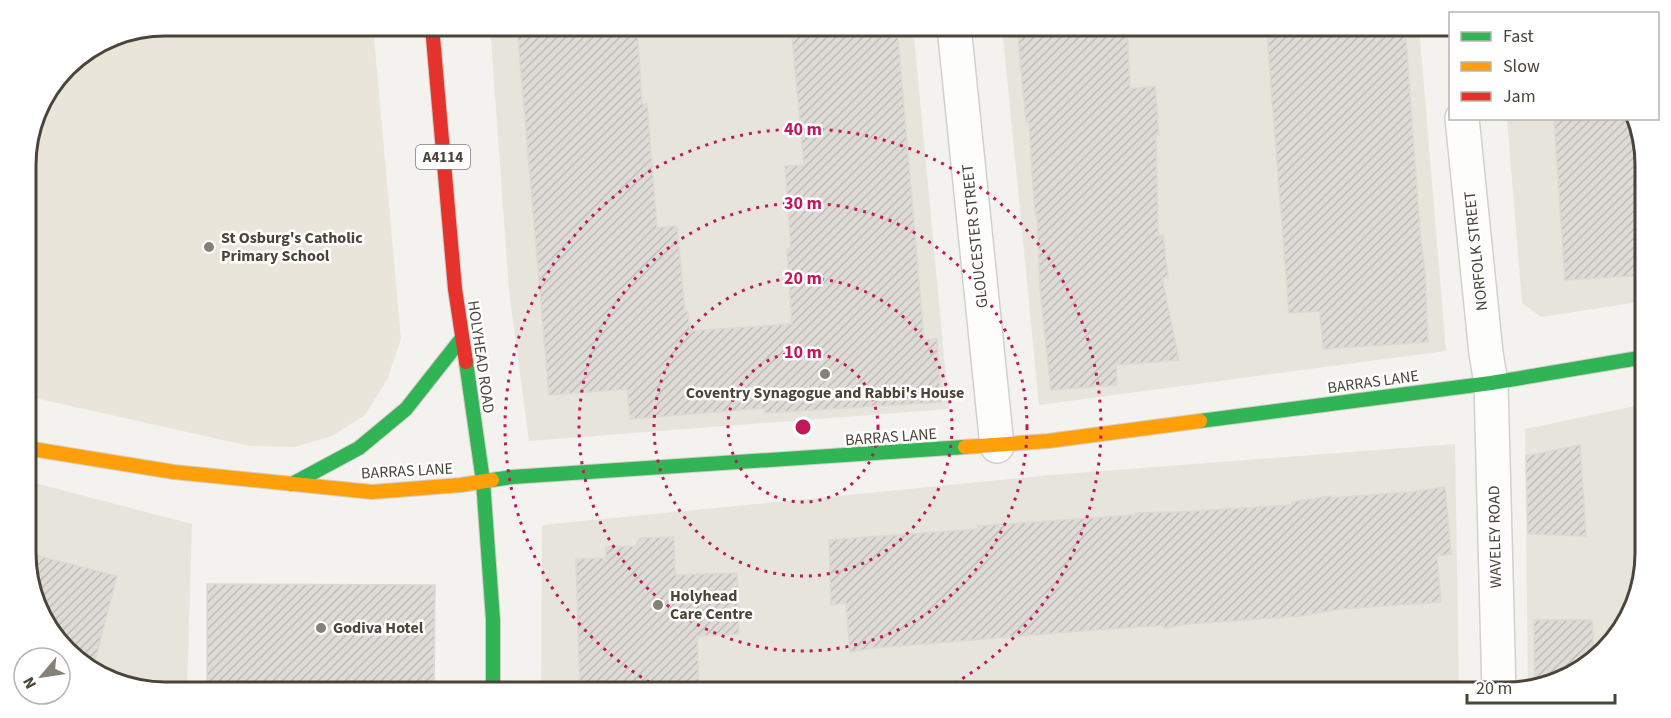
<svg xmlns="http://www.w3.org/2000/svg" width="1671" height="718" font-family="'Source Sans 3',sans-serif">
<defs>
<pattern id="building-hatch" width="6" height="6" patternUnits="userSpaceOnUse" patternTransform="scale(1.5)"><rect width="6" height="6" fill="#dedbd6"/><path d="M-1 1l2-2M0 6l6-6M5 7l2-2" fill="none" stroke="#c0bdb8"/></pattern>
</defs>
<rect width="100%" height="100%" fill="#f4f2ee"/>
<path fill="#e7e4dc" d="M490,26H913L949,409L529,441L509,291Z
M1002,26H1419L1446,351L1039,405Z
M1507,119H1633L1644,147L1645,301L1541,317L1522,303Z
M1645,404V553L1635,606L1584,669L1528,688L1525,429Z
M1455,444L1459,692H541L542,525L1051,475Z
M27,481L192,524L187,692H165L112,682L55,638L27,571Z"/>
<path fill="#eae5da" d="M165,26H373L401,339L387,380L365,415L332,436L295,447L250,446L26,396V156L40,104L73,60L112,36Z"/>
<path fill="url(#building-hatch)" stroke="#dcd9d4" stroke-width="1.5" d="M517,26H637L642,104H647L657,228L677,226L685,312H688L690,331L792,324L787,249L791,248L785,166L804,165L791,26H897L924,340L937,339L941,402L765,413V408L630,419L627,389L549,395Z
M1017,26H1127L1130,89L1155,86L1159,135H1156L1158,236L1163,235L1168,278H1162L1179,360L1116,365L1117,385L1051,390L1040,289L1037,214L1035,215L1029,122H1026Z
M1328,26H1405L1420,232L1425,273L1428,342L1323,349L1320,311L1289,313L1267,34L1328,31Z
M1554,118H1633L1638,131L1642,191H1644L1645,275L1565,280Z
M1580,445L1586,536L1528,534L1526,456Z
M1445,487L1451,554L1437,556L1441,602L1340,609L1301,616L1187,624L1164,628V625L1081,631L873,648L850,652L846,603L831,605L829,540L978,529V526L1136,515V513L1178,512L1292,505V502L1331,496V498L1410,492Z
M674,537L675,575L737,573L739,634L697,636L699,687H670V692H580L576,559L606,558V547L636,546L640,538Z
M27,553L117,576L93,668L54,637L27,571Z
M207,584L435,585L434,692H207Z
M1534,620H1592L1594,656L1584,669L1535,685Z"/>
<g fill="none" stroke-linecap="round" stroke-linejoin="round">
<g stroke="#d2d0cb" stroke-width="36">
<path id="street" d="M954,26L997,446
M1462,118L1486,353L1491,383L1499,692"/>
</g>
<g stroke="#d3cfc5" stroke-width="16">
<path id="fast" d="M466,362L483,481L493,620V692
M1200,421L1491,383L1645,357
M492,480L512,477L965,447
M292,484L359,448L406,409L462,338"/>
</g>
<g stroke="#d3cfc5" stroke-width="16">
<path id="slow" d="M965,447L1048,441L1200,421
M26,448L174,472L372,492L461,485L492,480"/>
</g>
<g stroke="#d3cfc5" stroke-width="16">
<path id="jam" d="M432,26L455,289L466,362"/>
</g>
<use href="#street" stroke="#fdfdfc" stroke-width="33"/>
<use href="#fast" stroke="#30b455" stroke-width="14"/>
<use href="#slow" stroke="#ff9f0a" stroke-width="14"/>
<use href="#jam" stroke="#e5322d" stroke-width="14"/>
</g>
<g fill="none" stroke="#c2185b" stroke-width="3" stroke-dasharray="3 6">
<circle cx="803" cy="427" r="75"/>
<circle cx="803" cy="427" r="149"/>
<circle cx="803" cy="427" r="224"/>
<path d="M665 691A298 298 0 1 1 941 691"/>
</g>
<g fill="#868178" stroke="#fff" stroke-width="2">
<circle cx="209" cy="247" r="6"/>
<circle cx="825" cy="374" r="6"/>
<circle cx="658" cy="605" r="6"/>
<circle cx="321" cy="628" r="6"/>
</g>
<g text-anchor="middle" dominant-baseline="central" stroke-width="5" stroke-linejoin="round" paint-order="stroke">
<rect fill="#fff" stroke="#817c74" stroke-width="1.5" x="416" y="145" width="54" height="24" rx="4.5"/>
<g font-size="15" font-weight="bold" fill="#4b4439">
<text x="443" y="157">A4114</text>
</g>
<g font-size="16" fill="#4b4439" stroke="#fff">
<text transform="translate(975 236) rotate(-96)">GLOUCESTER STREET</text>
<text transform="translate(1476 251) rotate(-96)">NORFOLK STREET</text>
<text transform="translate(481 357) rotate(82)">HOLYHEAD ROAD</text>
<text transform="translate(1373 382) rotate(-8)">BARRAS LANE</text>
<text transform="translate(891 437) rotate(-4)">BARRAS LANE</text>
<text transform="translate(407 471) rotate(-3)">BARRAS LANE</text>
<text transform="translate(1495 537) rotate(-91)">WAVELEY ROAD</text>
</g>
<g font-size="16" font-weight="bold" fill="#4b4439" stroke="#fff" text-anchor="start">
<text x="221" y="238">St Osburg's Catholic<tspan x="221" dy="18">Primary School</tspan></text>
<text x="825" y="393" text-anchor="middle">Coventry Synagogue and Rabbi's House</text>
<text x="670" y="596">Holyhead<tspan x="670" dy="18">Care Centre</tspan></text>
<text x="333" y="628">Godiva Hotel</text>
</g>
</g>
<path d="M0 0H1671V718H0ZM165 36H1506A129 129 0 0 1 1635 165V553A129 129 0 0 1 1506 682H165A129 129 0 0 1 36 553V165A129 129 0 0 1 165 36Z" fill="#fff" fill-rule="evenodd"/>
<path fill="none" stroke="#4b4439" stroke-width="3" d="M165 36H1506A129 129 0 0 1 1635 165V553A129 129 0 0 1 1506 682H165A129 129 0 0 1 36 553V165A129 129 0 0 1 165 36Z"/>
<circle cx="803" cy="427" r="9" fill="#c2185b" stroke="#fff" stroke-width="3"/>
<g font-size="18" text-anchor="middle" font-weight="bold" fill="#c2185b" stroke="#fff" stroke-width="5" stroke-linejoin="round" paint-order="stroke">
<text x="803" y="135">40 m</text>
<text x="803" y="209">30 m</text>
<text x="803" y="284">20 m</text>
<text x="803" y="358">10 m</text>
</g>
<rect x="1449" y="12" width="210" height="108" fill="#ffffff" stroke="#b7b4b0" stroke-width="1.5"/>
<rect x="1461" y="32" width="30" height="9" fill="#30b455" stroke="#b7b4b0" stroke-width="1.5"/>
<text x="1503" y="42" font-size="18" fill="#4b4439">Fast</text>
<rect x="1461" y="62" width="30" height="9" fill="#ff9f0a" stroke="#b7b4b0" stroke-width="1.5"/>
<text x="1503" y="72" font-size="18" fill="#4b4439">Slow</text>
<rect x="1461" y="92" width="30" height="9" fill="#e5322d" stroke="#b7b4b0" stroke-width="1.5"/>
<text x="1503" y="102" font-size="18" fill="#4b4439">Jam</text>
<g transform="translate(42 676) rotate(241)"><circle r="28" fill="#ffffff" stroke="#b7b4b0" stroke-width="1.5"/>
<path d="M0-4.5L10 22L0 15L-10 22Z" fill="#868178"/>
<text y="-9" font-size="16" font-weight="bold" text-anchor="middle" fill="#4b4439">N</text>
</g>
<path d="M1467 694v9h148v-9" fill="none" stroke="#4b4439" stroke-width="3"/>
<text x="1476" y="694" font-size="18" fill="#4b4439" stroke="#ffffff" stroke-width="4.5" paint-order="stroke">20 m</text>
</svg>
